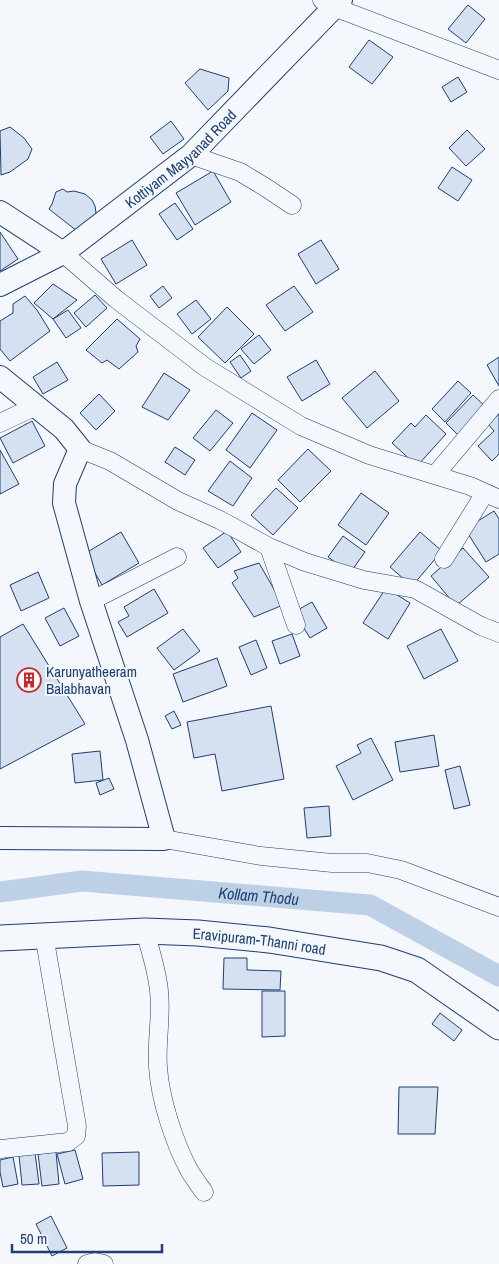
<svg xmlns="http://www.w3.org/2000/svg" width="499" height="1264" font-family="'Archivo Narrow',sans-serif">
<rect width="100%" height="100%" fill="#f4f7fb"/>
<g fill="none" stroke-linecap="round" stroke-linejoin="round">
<path stroke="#bed0e5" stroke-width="21" id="s1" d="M0,892L82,881L370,905L499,976"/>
</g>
<path fill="#d5e0f0" stroke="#1d3f73" d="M468,5L485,19L466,43L448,29Z
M369,40L393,57L372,84L349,67Z
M200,69L229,78L228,91L208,110L185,83Z
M458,77L467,92L451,102L442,87Z
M171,121L184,139L163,154L150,137Z
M10,127L24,138L32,149L28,159L10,172L1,175L0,131Z
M467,130L485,149L466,166L449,148Z
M452,167L472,180L458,201L438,188Z
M213,171L231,202L195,225L176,193Z
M63,189L67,192L74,191L85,194L92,200L95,206L97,220L82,235L49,209L52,204L56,192Z
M175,203L193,229L177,240L159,214Z
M0,232L18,259L0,271Z
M132,240L147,265L116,284L101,259Z
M321,240L339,269L316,284L298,254Z
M53,284L77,300L53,319L34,303Z
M163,286L172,298L159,308L150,296Z
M294,286L313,312L285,331L266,305Z
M95,295L107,308L86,327L74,313Z
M25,296L37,310L50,331L10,361L0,349V321L13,313V304Z
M196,300L211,319L192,334L177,314Z
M227,307L254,334L225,363L198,337Z
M68,310L81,328L66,338L53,319Z
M117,319L140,339L136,346L138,352L119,369L107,360L102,363L86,350Z
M259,335L271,350L254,364L241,349Z
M240,355L251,371L241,378L230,362Z
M499,357V386L487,365Z
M316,360L330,384L302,401L287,377Z
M57,362L68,380L43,394L33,377Z
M375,371L399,401L367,428L342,398Z
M164,373L190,390L168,420L142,407Z
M458,381L471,393L445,422L432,409Z
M99,394L115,411L96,430L80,413Z
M473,395L486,407L459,436L446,423Z
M216,410L233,423L210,451L193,438Z
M252,413L277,430L250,468L226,450Z
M499,414V454L492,461L478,446L494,431L488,424Z
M426,415L446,434L417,466L392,443L411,423L415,427Z
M32,421L45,446L13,463L0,438Z
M175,447L195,460L185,475L165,462Z
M308,449L331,471L300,502L278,480Z
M0,450L19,484L0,494Z
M230,461L252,478L233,506L208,491Z
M276,488L298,508L273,535L251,515Z
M361,493L389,513L366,545L338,525Z
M494,511L499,519V554L486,562L465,529Z
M227,531L241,552L218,568L203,548Z
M121,532L139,563L102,585L84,554Z
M420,532L442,551L412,586L390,567Z
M343,536L365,552L350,573L328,557Z
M463,548L489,577L456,606L431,576Z
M259,563L283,605L254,617L232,583L238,578L234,571Z
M38,572L49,598L21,611L10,585Z
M386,588L410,603L388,639L363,623Z
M154,589L168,613L127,637L118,622L129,616L124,607Z
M312,602L327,628L310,638L294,612Z
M64,608L79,636L60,646L45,618Z
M23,624L85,724L0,769V637Z
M183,629L200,651L174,670L157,648Z
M441,629L458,661L424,679L407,646Z
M292,634L300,656L280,664L272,641Z
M256,640L267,668L251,675L239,647Z
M217,658L227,686L183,702L173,674Z
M271,706L284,779L222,791L215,754L194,758L187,722Z
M174,711L181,725L172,729L165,716Z
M434,735L439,766L400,772L395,742Z
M371,738L393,780L353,800L336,766L361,753L357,745Z
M100,751L103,780L75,783L72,754Z
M460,766L470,805L454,809L445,770Z
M109,778L114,789L100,795L96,783Z
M329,806L331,836L307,838L304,808Z
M224,958H247V970L281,971L280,990L223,989Z
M262,991H285V1036L262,1037Z
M440,1013L462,1030L454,1041L432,1024Z
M399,1087H438L435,1134H398Z
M75,1150L83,1179L65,1184L57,1154Z
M56,1152L59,1184L42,1186L38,1154Z
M139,1152V1185L103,1186L102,1153Z
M35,1153L39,1184L22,1185L19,1155Z
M13,1157L18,1184L3,1187L0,1172V1160Z
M51,1216L67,1248L52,1256L36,1224Z"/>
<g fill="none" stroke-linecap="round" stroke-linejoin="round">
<g stroke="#1d3f73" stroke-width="19">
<path id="minor" d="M322,0L334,7L499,70
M191,155L240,172L265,187L292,205
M63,253L116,299L205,367L301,426L369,455L470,486L499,499
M0,423L36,406
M80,449L110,461L178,501L220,520L269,547L305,562L364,580L415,589L481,626L499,633
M435,475L499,399
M269,547L296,625
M444,559L485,493
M91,601L177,557
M164,839L261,856L332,863H367L401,870L499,907
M145,931C150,950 157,970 159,991C162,1016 156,1042 158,1067C160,1099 174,1142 189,1170C193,1177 199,1185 204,1192
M0,1149L68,1142L76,1136L77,1126L44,935
M87,1264L95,1262L104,1264"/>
</g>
<g stroke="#1d3f73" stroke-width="24">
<g id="tertiary">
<path id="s2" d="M0,212L63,253L191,155L341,0"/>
<path d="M0,285L63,253"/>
<path d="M0,377L64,429L80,449L65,484L64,503L91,601L137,740L164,839L0,838"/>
</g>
</g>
<g stroke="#1d3f73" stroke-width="27">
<g id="secondary">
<path id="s3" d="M0,938L145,931L198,933L269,940L381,958L417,970L499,1027"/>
</g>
</g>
<use href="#minor" stroke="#f4f7fb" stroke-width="18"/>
<use href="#tertiary" stroke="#f4f7fb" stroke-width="22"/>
<use href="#secondary" stroke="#f4f7fb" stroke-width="25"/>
</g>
<defs>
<g id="building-ring" transform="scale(1.25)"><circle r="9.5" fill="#f4f7fb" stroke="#c62828" stroke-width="1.5"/><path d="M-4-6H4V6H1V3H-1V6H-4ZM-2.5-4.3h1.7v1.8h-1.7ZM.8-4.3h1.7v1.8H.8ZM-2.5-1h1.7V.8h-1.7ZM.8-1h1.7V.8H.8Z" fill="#c62828"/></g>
</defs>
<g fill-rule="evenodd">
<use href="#building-ring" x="29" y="680"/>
</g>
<g text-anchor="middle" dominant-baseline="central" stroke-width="4" stroke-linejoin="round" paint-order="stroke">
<g font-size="15" fill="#1d3f73" stroke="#f4f7fb">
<text stroke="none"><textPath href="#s2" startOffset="226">Kottiyam Mayyanad Road</textPath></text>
<text stroke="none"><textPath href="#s3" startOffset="260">Eravipuram-Thanni road</textPath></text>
</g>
<g font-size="15" fill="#1d3f73" stroke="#f4f7fb" text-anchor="start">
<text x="46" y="671">Karunyatheeram<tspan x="46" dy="17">Balabhavan</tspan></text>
</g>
<g font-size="16" font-style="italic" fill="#1d3f73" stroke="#f4f7fb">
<text stroke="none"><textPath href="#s1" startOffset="260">Kollam Thodu</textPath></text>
</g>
</g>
<path d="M12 1244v8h150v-8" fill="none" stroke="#1d3f73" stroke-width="2.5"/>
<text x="20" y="1244" font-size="15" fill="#1d3f73" stroke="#f4f7fb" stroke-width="4" paint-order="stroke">50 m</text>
</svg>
